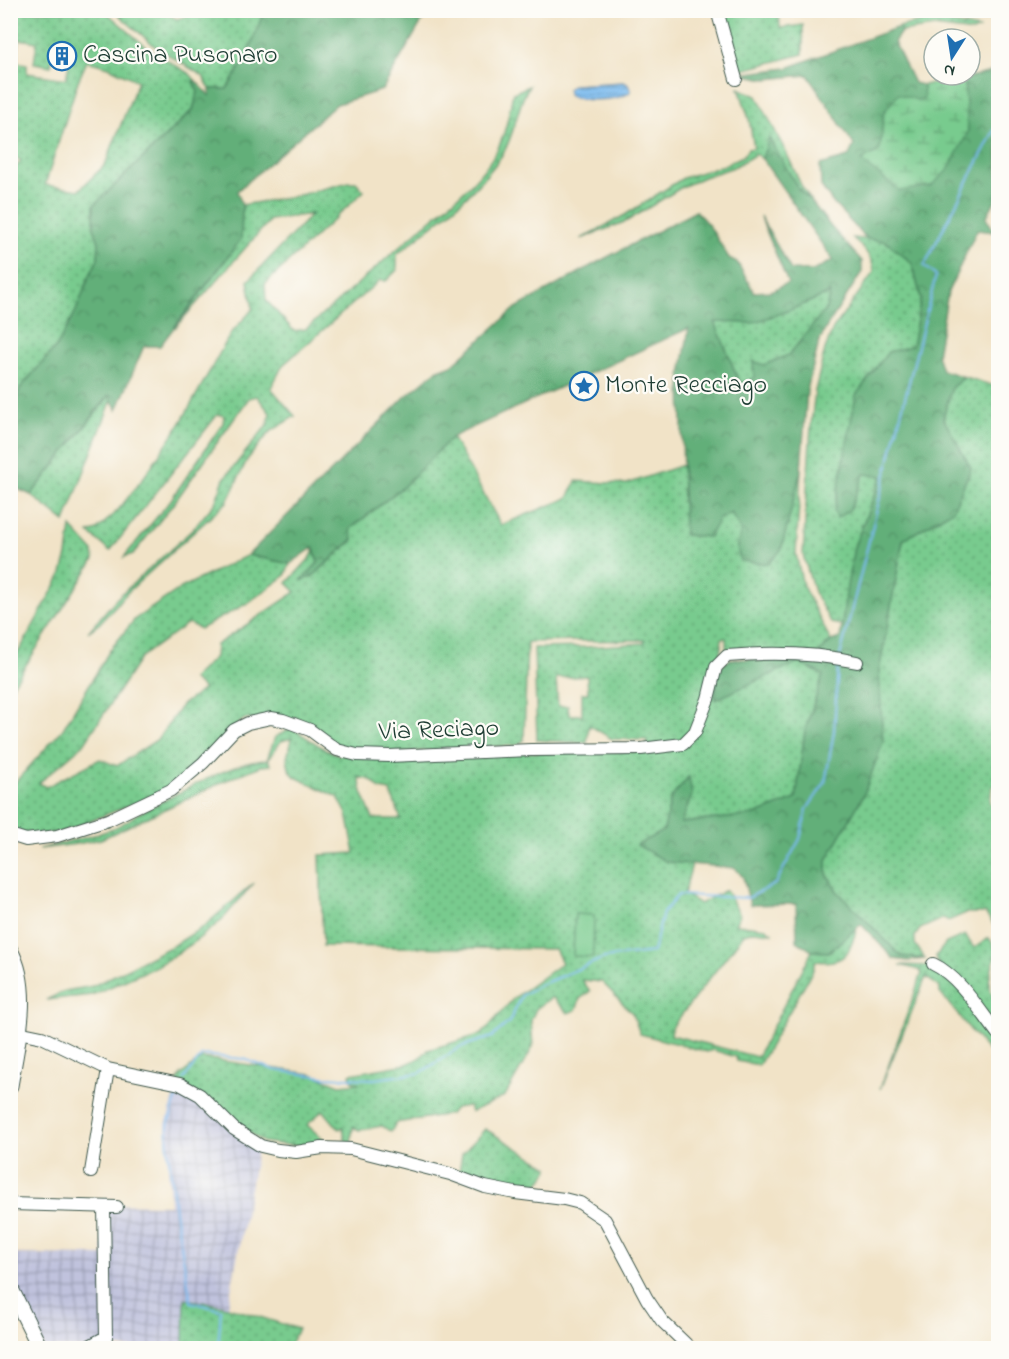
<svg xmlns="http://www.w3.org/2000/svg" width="1009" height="1359" font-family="'Indie Flower',sans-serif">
<defs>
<pattern id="industrial-grid" width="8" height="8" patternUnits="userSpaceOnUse" patternTransform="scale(1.5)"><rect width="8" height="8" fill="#c0c2dd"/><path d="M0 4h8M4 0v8" fill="none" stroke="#9b9fb4"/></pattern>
<pattern id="green-dots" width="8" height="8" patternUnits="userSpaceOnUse" patternTransform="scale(1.5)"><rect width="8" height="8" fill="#78cb8e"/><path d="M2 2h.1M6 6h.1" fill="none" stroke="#62a675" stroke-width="1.8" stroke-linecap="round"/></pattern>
<pattern id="forest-crowns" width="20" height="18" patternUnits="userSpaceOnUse" patternTransform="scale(1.5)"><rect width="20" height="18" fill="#62af79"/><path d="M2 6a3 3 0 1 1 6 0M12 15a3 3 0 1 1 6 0" fill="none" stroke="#509064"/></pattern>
<pattern id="wetland-marsh" width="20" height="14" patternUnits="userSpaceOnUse" patternTransform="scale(1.5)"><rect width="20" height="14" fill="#78cb8e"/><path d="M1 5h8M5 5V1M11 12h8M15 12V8" fill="none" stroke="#62a675"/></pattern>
<pattern id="water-rules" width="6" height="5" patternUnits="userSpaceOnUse" patternTransform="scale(1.5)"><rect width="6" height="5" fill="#7cbcf0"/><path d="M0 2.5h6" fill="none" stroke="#659ac3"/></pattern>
</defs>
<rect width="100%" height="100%" fill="#fdfcf7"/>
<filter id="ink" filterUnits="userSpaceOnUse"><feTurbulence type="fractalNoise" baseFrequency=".0167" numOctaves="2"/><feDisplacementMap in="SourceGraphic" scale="12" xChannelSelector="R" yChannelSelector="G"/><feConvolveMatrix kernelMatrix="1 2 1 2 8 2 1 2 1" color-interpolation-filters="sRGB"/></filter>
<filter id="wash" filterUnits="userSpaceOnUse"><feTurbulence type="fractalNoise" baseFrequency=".008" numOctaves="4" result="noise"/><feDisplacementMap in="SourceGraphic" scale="24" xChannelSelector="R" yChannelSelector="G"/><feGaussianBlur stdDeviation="1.35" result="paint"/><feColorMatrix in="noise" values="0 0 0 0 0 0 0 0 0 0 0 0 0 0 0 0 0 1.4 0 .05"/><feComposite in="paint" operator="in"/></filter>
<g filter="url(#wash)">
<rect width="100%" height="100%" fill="#f1e3c7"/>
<path fill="url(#industrial-grid)" d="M178,1086L258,1145L228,1307L185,1299L184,1348H44L11,1273V1254L103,1255L100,1204L170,1205L166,1124Z"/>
<path fill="url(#green-dots)" stroke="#4c8461" stroke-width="1.5" fill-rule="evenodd" d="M10,11H105L150,50L190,74L196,81L193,82L198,92L193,109L94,205V228L99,242L98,259L89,277L76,311L57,346L21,387L11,410L10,169L14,170L21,160L11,156ZM19,39L37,42L34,63L51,66L54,42L58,40L72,49L66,79L27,73V64L17,62ZM87,61L109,67L138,81L105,165L79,190L45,185L78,81Z
M114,11H159L177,19L202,11H264L247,56L227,89H210L203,76L157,48Z
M721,11H779L780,28L803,25V54L743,70L737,69Z
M924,21H939L979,29L973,32L934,27L901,32L899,27Z
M529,86C516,107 516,134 502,155C475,195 435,224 397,254V270L386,281L380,280L283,365L271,388L295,416L270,432L259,445L247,460L227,502L129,591L99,624L88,632L116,599L192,530L215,503L224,479L268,424L270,413L257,396L249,398L174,503L133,554L124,557L170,501L223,423L224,416L218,414L110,551L89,533L97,530L118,510L142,480L180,424L231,333L253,309L248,281L312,214L270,220L175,328L241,239L242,205L291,197L349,182H356L364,191L265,284L266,300L294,331L306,329C344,296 382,262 420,229C449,203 477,185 497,150C506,133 509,112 513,93Z
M739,88L757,96L786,152L801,185L811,201L799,190L769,139L762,159L756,154L734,167L704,177L682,187L627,221L581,239L625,215L683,178L724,165L743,156L748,149L754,148L749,119Z
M853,238L885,241L912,263L921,298L912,347L850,509L864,474L882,475L854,547L842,625L831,623L814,592L803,555L811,425L815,391L825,349L833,329L874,272C873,257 863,248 853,238Z
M831,293L826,309L789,355L764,365L754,378L740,384L715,322L752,323L790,310Z
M965,377L998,387V785L992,786L990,803L998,806V931L985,913H966L948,921L944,918L920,929L915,936V944L925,959L901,956L837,891L827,874V860L864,794L879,692V671L903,540L953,510L971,468L943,418L952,387Z
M110,395L112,399L65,522L31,495Z
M452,437L501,525L568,498L576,481L627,484L682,465L684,535L731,513L741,531L737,547L781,550L801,470L796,554L803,586L831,641L819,654L726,653V638H722L715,699L798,662L823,675L805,731L796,799L754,815L680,823L692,795L688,777L671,798L664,830L667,862L692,864L684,894L700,904L726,890L740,915L735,924L766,928L772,933L754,931L744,934L672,1027L671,1035L757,1057L812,951L828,952L857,928C849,954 845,965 815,961L813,970L759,1065L737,1061L736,1057L713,1050L707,1052L640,1034L633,1014L602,982L582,980L590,991L580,999L576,1010L568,1013L552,997L536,1009L531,1020L533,1047L505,1096L471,1112L468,1106L455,1108L450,1114L396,1123L391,1132L382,1126L359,1130L353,1127L351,1144L345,1140L343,1127L339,1129L323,1110L307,1125L323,1139L320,1145L305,1147L263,1142L177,1082L181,1075L202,1058L312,1074L340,1085L360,1083L352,1081L350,1074L407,1064L420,1058L428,1050L482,1034L514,998L562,963L555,949L323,946L320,855L355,853L347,814L338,797L295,777L289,769L287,758L292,738L281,741L268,760L271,765L261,766L231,778L101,839L77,844L39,849C72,839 109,837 137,814C173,798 230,761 267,760L275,737L292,728L326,750L340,755L647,751V740L612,739L589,725L587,743L537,740L534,648L586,647L644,643L645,640L527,642L524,740L517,745L388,753L340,748L309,725L244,719L167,790L60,833L20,835L11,833L10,788L63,729L110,650L135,619L181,588L248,555L290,564L285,576L246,604L200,629L188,623L141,657L84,744L39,783L46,787L100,759L117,766L158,739L182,705L204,689L192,679L215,657L216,645L296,592L287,583L311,557L314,550L318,563L302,580L313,576L353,540L349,530L404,486ZM587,676L588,693H582V717L581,715H569L568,706H558L556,678ZM359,777L371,780L380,789L390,791L401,819H373L362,792Z
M71,527L93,551L94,560L11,688V662L21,648L62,573L67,555Z
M254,883L221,921L192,944L157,966L92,995L46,1000L65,991L93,986L176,944L203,927Z
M965,935L974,948L989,938C1003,955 989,966 989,984C990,994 996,1002 998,1011C1000,1017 998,1024 998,1030L937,962L936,956L946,943Z
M900,965L935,966L947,973L998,1037V1057L987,1050L940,993V988L926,977L880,1089L922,973L919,970Z
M485,1129L549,1167V1170L533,1191L496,1185L459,1172L462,1154Z
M185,1299L228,1307L298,1329L288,1348H184Z"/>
<path fill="url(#forest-crowns)" stroke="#407656" stroke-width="1.5" fill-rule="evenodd" d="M264,11H428L382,90L337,104L237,191L242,205L241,239L160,346H144L117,410L109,395L31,495L11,486V410L21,387L57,346L76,311L89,277L98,259L99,242L94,228V205L193,110L198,92L193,81H196L210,96V89H227L247,56Z
M899,27L901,32L894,42L914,83L923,85L925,98L884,112L880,150L968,132L964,79L998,70V195L986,218L995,232L977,230L948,292L937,355L942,370L965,377L952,387L943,418L971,468L953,510L903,540L879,671L883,742L864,794L827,860V874L837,891L901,956L925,959L908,961L894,959L861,924L828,952L812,951L797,941L796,904L750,905L743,877L735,868L667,862L637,845L664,830L671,798L689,777L692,795L681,823L754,815L796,799L805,731L823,675L798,662L715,700L719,668L730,659H814L831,641L840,638L847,586L854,547L882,476L864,474L850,509L837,518L834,511L856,395L888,352L912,346L921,298L912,263L885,241L867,239L833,203L821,186L820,165L848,157L854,145L808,75L766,79L740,74L787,68Z
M769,138L799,190L811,201L831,227L862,261V272L826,328L819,342L807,390L801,470L781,550L769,564L740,561L737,547L741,531L731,513L719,519L709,537L684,535L681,375L689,328L452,437L404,486L350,529L353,539L313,576L301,581L318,563L314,547L290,564L248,555L405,397L436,371L452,365L516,308L598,262L696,211L710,227L729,258L737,262L754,292L771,291L788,283L760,216L791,270L813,271L833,260L762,159ZM830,293L826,309L789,355L764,365L753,361L754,378L740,384L715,322L752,323L790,310Z"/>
<path fill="url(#wetland-marsh)" stroke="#4c8461" stroke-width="1.5" d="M964,79L968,132L948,170L931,186L900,191L861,161L880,150L884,112L898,94L917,100L924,99L923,85Z"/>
<path fill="#78cb8e" stroke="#4c8461" stroke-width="1.5" d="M575,914L594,915L593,957L573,956Z"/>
<path fill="url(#water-rules)" stroke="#4e7c92" stroke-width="1.5" d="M623,82L628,84L631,91C620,102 583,101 569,96L567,89L573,85Z"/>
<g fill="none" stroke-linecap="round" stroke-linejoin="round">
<path stroke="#7cbcf0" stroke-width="2" d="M840,656L936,275L924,266L998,123
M184,1079L202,1055L244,1059L275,1070L324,1077L374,1079L420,1073L460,1047L492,1037L509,1022L522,995L540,985L604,958L653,952L663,913L678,895L748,898L775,884L800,839L807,809L825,783L834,731L838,664
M179,1089L168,1125L167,1140L175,1211L191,1302L221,1310L218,1348"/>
</g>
</g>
<g filter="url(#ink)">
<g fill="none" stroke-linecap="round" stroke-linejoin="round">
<g stroke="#3e564a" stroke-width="14">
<path id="minor" d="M717,10L736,79
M10,835L26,840L57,836L108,820L171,790L203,763L234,730L248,723L271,718L283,720L310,730L337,750L357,755L389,756L531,750L641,749L683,744L695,732L708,699L716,667L727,656C769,652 815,653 857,662
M933,964C959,976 980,1011 998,1034
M18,1032L42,1037L108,1069L180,1084L200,1095L234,1129L261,1146L278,1150L296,1152L322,1148L351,1149L450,1174L485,1187L515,1193L564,1199L580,1203L605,1220L647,1299L662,1321L690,1348
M91,1172L108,1069
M10,1204L117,1207
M86,1348L106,1337L104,1207"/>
</g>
<g stroke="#3e564a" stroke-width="17">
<path id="major" d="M10,950C32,990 17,1043 10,1086
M10,1287L40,1348"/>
</g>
<use href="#minor" stroke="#fff" stroke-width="12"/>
<use href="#major" stroke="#fff" stroke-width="15"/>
</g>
</g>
<defs>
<g id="building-ring" transform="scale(1.5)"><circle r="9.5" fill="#fdfcf7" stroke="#1f6fb2" stroke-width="1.5"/><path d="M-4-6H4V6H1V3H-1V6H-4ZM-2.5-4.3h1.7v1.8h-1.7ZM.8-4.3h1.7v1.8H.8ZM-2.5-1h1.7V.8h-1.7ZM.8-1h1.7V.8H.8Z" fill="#1f6fb2"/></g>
<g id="sight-ring" transform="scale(1.5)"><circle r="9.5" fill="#fdfcf7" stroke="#1f6fb2" stroke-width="1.5"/><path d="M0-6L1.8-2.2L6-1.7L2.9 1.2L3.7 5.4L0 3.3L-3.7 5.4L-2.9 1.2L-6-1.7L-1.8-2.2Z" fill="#1f6fb2"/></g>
</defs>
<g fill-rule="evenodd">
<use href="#building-ring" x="62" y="56"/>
<use href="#sight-ring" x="584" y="386"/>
</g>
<g text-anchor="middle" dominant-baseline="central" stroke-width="4.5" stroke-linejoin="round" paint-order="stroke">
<g font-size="26" fill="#1f3d34" stroke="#fdfcf7" text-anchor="start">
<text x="83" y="56">Cascina Pusonaro</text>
<text x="605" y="386">Monte Recciago</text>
</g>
<g font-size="26" fill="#1f3d34" stroke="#fdfcf7">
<text transform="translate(439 731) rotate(-2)">Via Reciago</text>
</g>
</g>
<rect width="1009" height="1359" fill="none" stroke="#fdfcf7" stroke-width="36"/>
<g transform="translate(952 57) rotate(192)"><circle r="28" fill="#fdfcf7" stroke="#a4b0a9" stroke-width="1.5"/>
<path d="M0-4.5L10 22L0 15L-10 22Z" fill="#1f6fb2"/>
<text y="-9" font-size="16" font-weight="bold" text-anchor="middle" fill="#1f3d34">N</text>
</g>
</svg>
